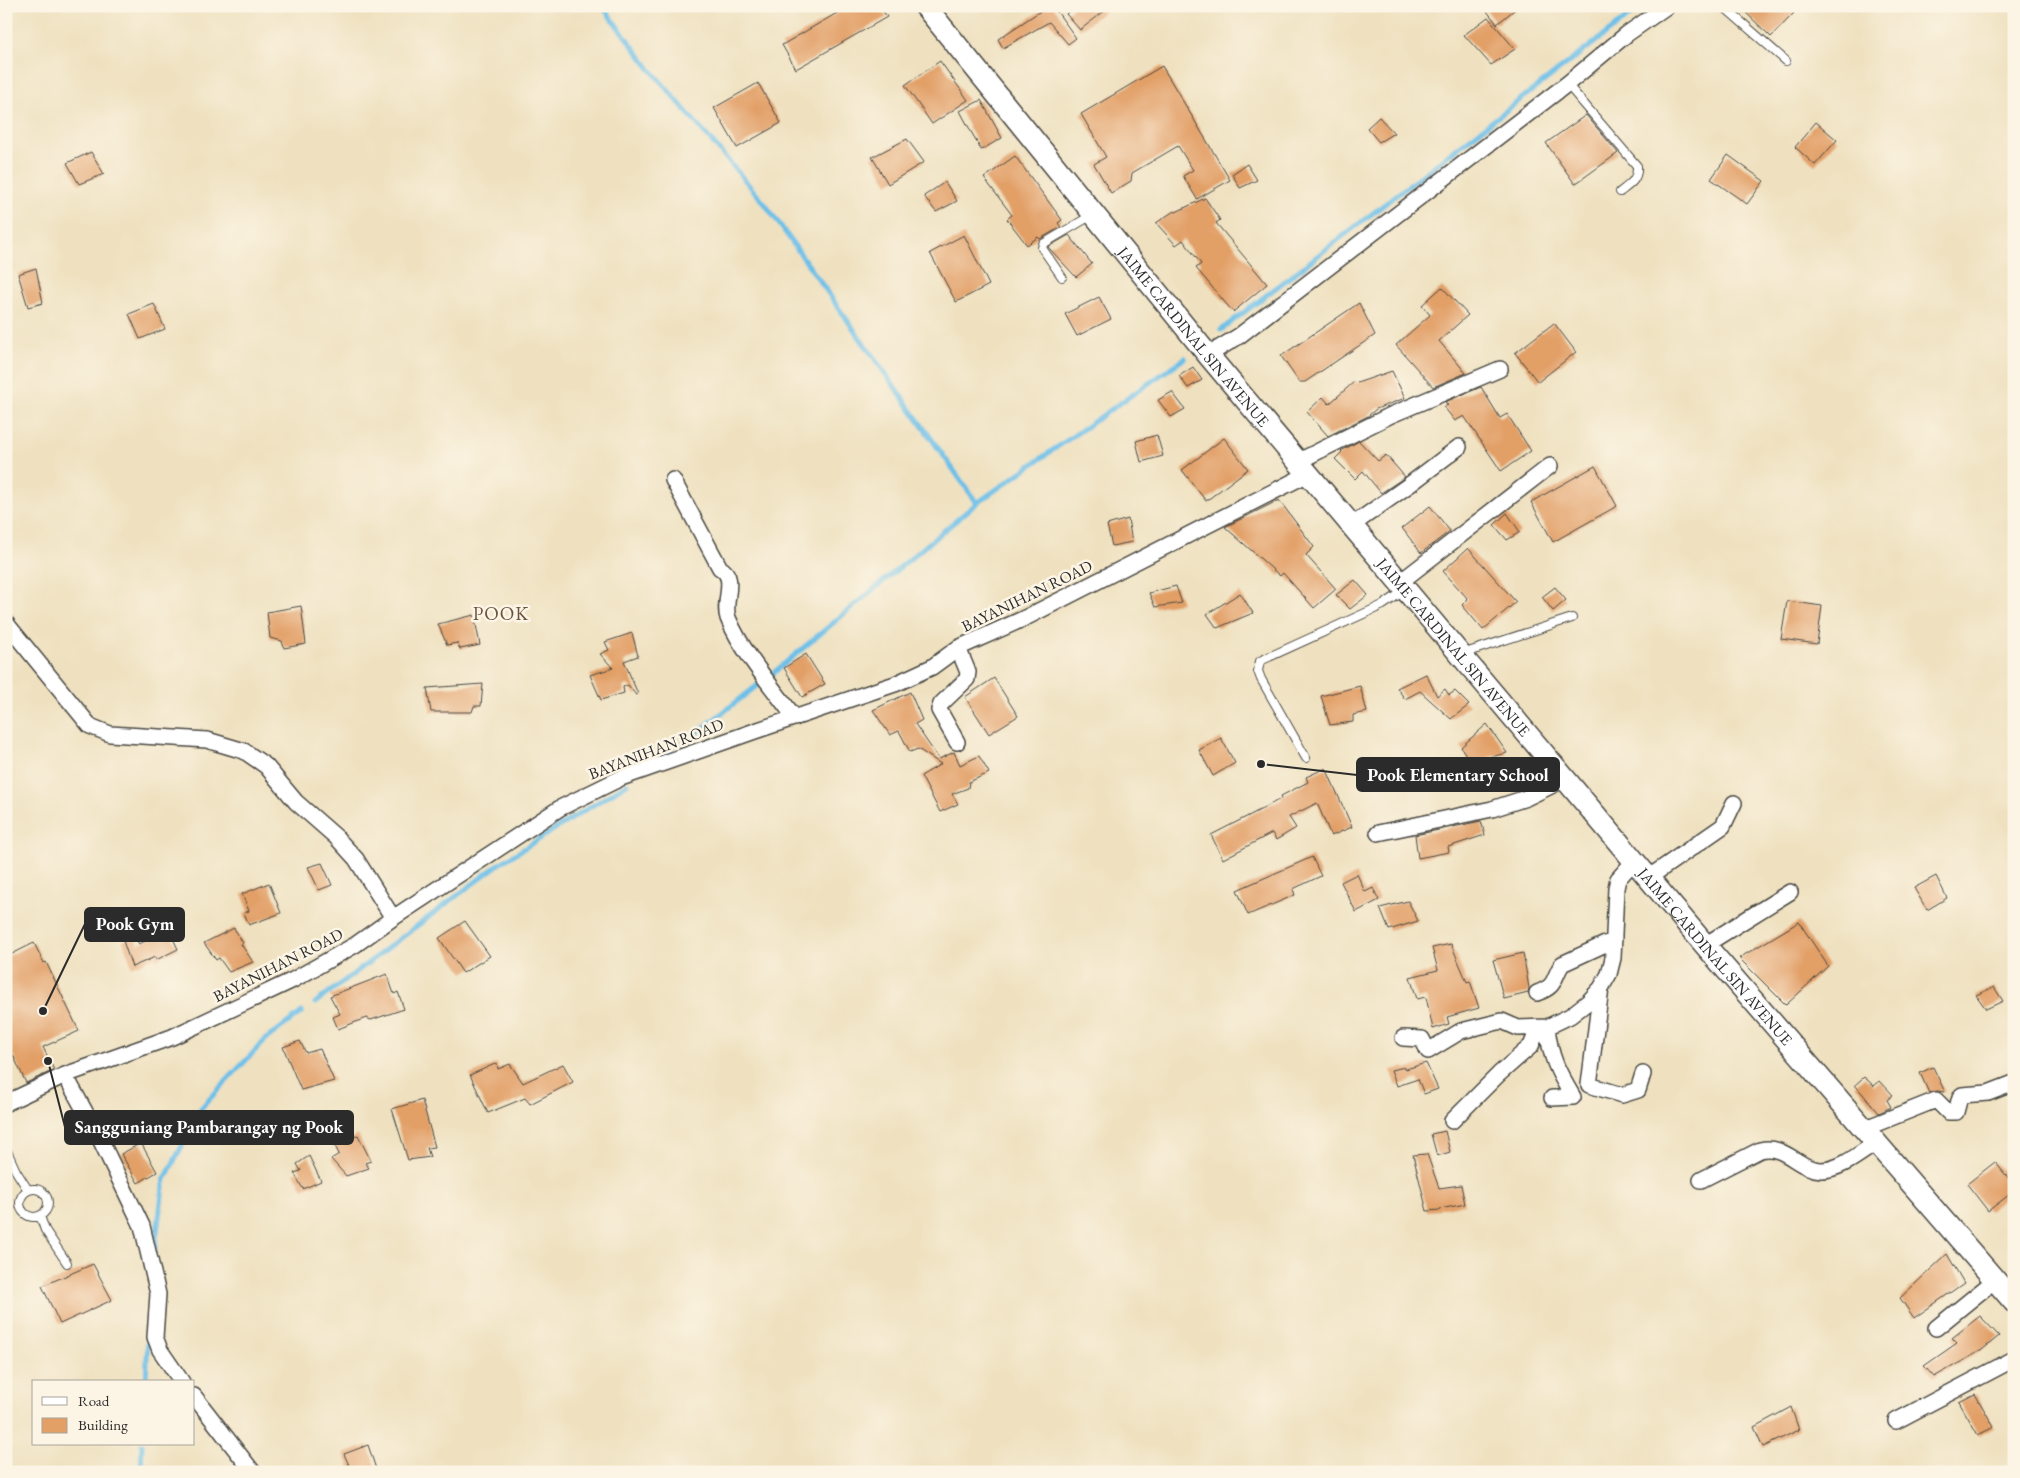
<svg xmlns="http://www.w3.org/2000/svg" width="2020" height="1478" font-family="'EB Garamond',serif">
<rect width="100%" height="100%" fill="#fcf5e5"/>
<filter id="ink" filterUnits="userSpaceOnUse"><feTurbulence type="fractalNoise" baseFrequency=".02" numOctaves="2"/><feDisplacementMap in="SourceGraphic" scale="10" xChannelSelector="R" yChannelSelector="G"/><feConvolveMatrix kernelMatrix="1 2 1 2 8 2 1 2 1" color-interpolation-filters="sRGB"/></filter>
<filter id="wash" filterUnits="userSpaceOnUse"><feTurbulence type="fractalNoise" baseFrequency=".0096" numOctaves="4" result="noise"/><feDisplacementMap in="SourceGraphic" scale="20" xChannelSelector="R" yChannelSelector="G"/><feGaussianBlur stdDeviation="1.12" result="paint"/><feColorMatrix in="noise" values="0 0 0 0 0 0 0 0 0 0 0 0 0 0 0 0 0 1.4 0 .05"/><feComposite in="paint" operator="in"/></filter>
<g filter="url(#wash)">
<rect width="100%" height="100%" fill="#efe1c0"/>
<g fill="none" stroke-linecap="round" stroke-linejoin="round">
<path stroke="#6cbfe8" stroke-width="5" d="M602,6L651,70L765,204L977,503
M1221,330L1642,6
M772,674L977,503L1185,358
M684,743L763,681
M649,761L672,750
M315,1003L499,864L627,784
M154,1253L164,1181L202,1107L266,1039L302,1012
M146,1382L148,1335
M141,1472L142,1444"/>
</g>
<g id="blocks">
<path fill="#e29f66" d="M849,6H880L887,17L796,69L782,45Z
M1048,6H1053L1076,38L1068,44L1049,22L1003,48L998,39Z
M1074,6H1111L1080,30L1066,14Z
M1483,6H1519L1497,24Z
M1739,6H1787L1794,13L1771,37Z
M1488,17L1515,49L1491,65L1464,35Z
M940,61L968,100L932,124L905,85Z
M1162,66L1230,180L1197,199L1183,176L1193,170L1178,146L1132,173L1131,181L1111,193L1094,164L1106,157L1081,114Z
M758,83L781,123L737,148L714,108Z
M981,100L1002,138L981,150L960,111Z
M1586,115L1618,153L1575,184L1546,143Z
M1379,117L1394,133L1379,142L1367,128Z
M1816,122L1837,140L1815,165L1795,147Z
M907,139L924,162L888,184L872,157Z
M91,152L104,174L79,184L67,163Z
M1728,155L1764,181L1747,204L1711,179Z
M1015,156L1062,220L1058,223L1061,227L1040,239L1038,237L1027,245L1007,219L1012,215L984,178Z
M1247,164L1257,180L1240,188L1232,174Z
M945,182L957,201L936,212L924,196Z
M1205,198L1220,220L1216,223L1267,284L1233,312L1196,268L1201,264L1183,240L1176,245L1156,223L1174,211L1176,212Z
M964,235L989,285L956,302L930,253Z
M1069,235L1092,264L1076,277L1048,247Z
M36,268L43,303L28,307L18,274Z
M1442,287L1468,315L1439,341L1466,373L1433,387L1396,345L1430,315L1422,305Z
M1099,297L1111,319L1077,336L1065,314Z
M1359,303L1375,335L1305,382H1299L1281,356Z
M154,304L165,329L140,339L129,314Z
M1554,323L1576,352L1538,382L1515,353Z
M1193,367L1202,380L1188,388L1179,376Z
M1392,371L1405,398L1376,409L1368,416L1328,436L1307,412L1323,397L1329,404L1355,381L1357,383Z
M1481,387L1500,418L1507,414L1531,451L1501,471L1464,416L1455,421L1444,407L1448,405L1445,402Z
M1172,392L1185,409L1171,417L1158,400Z
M1157,435L1163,456L1141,462L1136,441Z
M1224,438L1248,469L1206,501L1182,470Z
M1359,441L1378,461L1386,455L1405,477L1381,493L1363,471L1355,479L1335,459L1342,452L1341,451Z
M1595,466L1617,506L1553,542L1531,502Z
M1279,500L1314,547L1306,555L1336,589L1314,608L1283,573L1280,576L1225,527Z
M1430,506L1450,531L1421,553L1402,528Z
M1507,513L1520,532L1507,540L1494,525Z
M1128,519L1132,542L1112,546L1107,525Z
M1468,548L1516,602L1483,630L1462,605L1468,599L1443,571Z
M1355,580L1368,595L1350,609L1336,595Z
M1176,586L1182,603L1155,607L1149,593Z
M1555,587L1566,600L1553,611L1542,597Z
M1240,593L1253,613L1217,628L1207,614Z
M1787,601L1822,606L1817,644L1781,639Z
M301,606L306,644L284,648L282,641L270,638L267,612Z
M474,615L480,645L460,649L457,643L447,645L438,624Z
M632,633L638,656L624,661L638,694L636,695L628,685L623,687L624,693L601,700L590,675L613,668L600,654L609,650L605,642Z
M806,654L825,684L802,697L784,668Z
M1426,674L1437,696L1445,689L1449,695L1455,691L1469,705L1451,719L1420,691L1405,699L1397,688Z
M994,678L1018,716L989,734L965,697Z
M483,684L481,706H474L472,712H431L427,688Z
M1360,686L1367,712L1353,715V722L1330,725L1321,696Z
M910,692L922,720L915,724L939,759L954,752L960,765L979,756L989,773L969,782L968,788L952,794L958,804L940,812L921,776L941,764L918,749L910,752L899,731L890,735L873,710Z
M1487,724L1507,753L1470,762L1461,747Z
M1221,738L1235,763L1213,776L1199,750Z
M1326,768L1352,827L1331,836L1317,803L1289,817L1296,828L1276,840L1272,833L1223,859L1211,835L1262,809L1282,798L1281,796L1308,782L1306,777Z
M1481,821L1485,835L1448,847L1449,852L1418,858L1415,835Z
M1312,857L1321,876L1293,889L1295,895L1248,915L1237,890Z
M322,863L332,885L319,890L308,867Z
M1357,874L1365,892L1373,888L1379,900L1356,912L1341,882Z
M1936,876L1947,898L1927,910L1914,888Z
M269,883L281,913L249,925L244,913L249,911L242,894Z
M1408,901L1418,921L1389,930L1380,908Z
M465,921L490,956L463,973L439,938Z
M1799,922L1828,966L1786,1005L1739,958Z
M234,928L243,943L241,944L253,962L229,972L219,958L216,960L204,943Z
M169,930L178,949L156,960L155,957L132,967L123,941L134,936L139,944Z
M34,943L44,963L46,962L79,1031L43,1047L54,1070L26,1083L6,1040V957Z
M1451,944L1467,982L1470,981L1479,1008L1447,1017L1449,1024L1433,1029L1426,997L1417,999L1410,977L1438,970L1432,948Z
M1523,953L1529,988L1528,993L1504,999L1493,960Z
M387,974L394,994L398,992L404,1009L371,1020L366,1018L338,1029L333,1017L340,1014L330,996Z
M1994,987L2003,1001L1986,1009L1976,995Z
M300,1041L306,1053L320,1049L334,1081L301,1090L283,1047Z
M497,1063L498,1069L510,1064L523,1083L563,1064L573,1082L530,1104L525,1098L488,1113L470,1075Z
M1426,1063L1438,1089L1424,1094L1418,1079L1397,1086L1391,1070L1405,1067L1406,1069Z
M1933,1067L1945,1092L1937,1091L1929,1093L1920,1073Z
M1864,1077L1874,1086L1880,1081L1893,1095L1887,1100L1891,1107L1879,1113L1855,1085Z
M422,1100L435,1147L427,1148L430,1157L408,1160L392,1109Z
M1445,1131L1450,1152L1437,1156L1431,1134Z
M347,1134L348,1139L358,1135L371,1161L365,1163L369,1168L346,1176L331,1159L339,1154L332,1140Z
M141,1143L157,1172L138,1183L121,1154Z
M1427,1154L1439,1188L1461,1185L1465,1204L1440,1209V1210L1427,1211L1413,1155Z
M309,1156L321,1181L303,1189L294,1173L301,1171L297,1164Z
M1995,1162L2014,1185V1191L1988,1211L1967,1184Z
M1947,1254L1964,1283L1914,1318L1900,1298Z
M93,1264L112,1300L60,1324L42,1286Z
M1980,1316L1999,1336L1982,1350L1934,1377L1924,1366L1957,1343L1952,1338Z
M1975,1394L1994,1427L1978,1435L1959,1402Z
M1791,1407L1799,1430L1763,1447L1754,1427Z
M368,1445L377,1472H352L344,1454Z"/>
</g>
</g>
<g filter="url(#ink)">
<use href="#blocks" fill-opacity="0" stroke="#484641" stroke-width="1"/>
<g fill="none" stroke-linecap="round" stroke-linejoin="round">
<g stroke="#484641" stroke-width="10">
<path id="service" d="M1723,6L1786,61
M1567,84L1637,166C1638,180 1630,184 1620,192
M1062,277L1042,248L1043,244L1092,215
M1462,654L1572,618
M1306,758L1261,679L1258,671L1260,661L1383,605L1404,591
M6,1149L16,1171L28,1190
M20 1203a14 14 0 1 1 28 0a14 14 0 1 1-28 0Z
M40,1216L45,1230L67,1263"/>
</g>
<g stroke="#484641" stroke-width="18">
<path id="minor" d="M1208,355L1239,336L1567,84L1627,34L1667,6
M1297,462L1391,415L1500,369
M673,480L720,568C738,577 722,602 728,618C742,652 773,688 795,718
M1351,526L1409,485L1459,447
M1399,583L1550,466
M6,623L90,726L110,734L207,740L244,751L266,766L296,802L336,837L356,859L393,918
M957,742L939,710L941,704L967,679L968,672L958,648
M1378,833L1492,809L1526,798L1565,779
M1648,878L1723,826L1734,803
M1705,945L1790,892
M1601,988L1589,1085L1622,1095L1638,1090L1643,1074
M1537,993C1557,986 1552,980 1562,964L1614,940
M1547,1027C1550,1057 1558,1072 1573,1097L1552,1098
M1403,1038L1422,1039L1428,1051L1461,1031L1502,1021L1518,1028L1547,1027L1570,1016L1588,1002L1601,988L1609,974L1613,958L1616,888L1618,879L1634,861
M65,1075L100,1139L142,1226L158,1294L155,1337L160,1350L182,1382
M6,1103L65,1075L172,1037L293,980L355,945L393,918L560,808L621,778L755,731L895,684L932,667L958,648L1025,618L1308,474
M1452,1121L1499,1074L1531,1046L1538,1029
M1863,1129L1936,1100L1948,1112H1956L1960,1097L1962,1095L1988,1093L2014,1083
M1701,1180L1760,1150C1786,1144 1797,1169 1821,1170C1841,1170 1860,1153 1876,1143
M1936,1328L1995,1280
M194,1396L253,1472
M1896,1421L2014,1359"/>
</g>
<g stroke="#484641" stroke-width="24">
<g id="secondary">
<path id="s1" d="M925,6L1208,355L1705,945L2014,1302"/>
</g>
</g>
<use href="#service" stroke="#fff" stroke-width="8"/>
<use href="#minor" stroke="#fff" stroke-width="15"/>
<use href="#secondary" stroke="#fff" stroke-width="21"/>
</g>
</g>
<g text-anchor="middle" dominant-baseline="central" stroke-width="5" stroke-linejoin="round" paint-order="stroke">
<g font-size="16" fill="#2b2b2b" stroke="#fcf5e5">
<text stroke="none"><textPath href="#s1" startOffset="426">JAIME CARDINAL SIN AVENUE</textPath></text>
<text transform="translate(1027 596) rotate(-26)">BAYANIHAN ROAD</text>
<text stroke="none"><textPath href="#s1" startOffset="831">JAIME CARDINAL SIN AVENUE</textPath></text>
<text transform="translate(656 749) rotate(-21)">BAYANIHAN ROAD</text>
<text stroke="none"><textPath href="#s1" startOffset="1236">JAIME CARDINAL SIN AVENUE</textPath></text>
<text transform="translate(278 965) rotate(-27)">BAYANIHAN ROAD</text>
</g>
<g font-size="19" letter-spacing="1" fill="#6b5440" stroke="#fcf5e5">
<text x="501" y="613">POOK</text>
</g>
</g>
<path fill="none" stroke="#2b2b2b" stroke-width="2" d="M1261 764L1357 775M43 1011L85 924M48 1061L65 1127"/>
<g fill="#2b2b2b" stroke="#fcf5e5" stroke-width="2">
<circle cx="1261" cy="764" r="5"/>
<circle cx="43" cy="1011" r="5"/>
<circle cx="48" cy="1061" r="5"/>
</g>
<g fill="#2b2b2b" stroke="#2b2b2b" stroke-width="2">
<rect x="1357" y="758" width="202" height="33" rx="5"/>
<rect x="85" y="908" width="99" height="33" rx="5"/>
<rect x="65" y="1111" width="288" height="33" rx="5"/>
</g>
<g font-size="18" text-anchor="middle" font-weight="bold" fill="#fff">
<text x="1458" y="781">Pook Elementary School</text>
<text x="135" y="930">Pook Gym</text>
<text x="209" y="1133">Sangguniang Pambarangay ng Pook</text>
</g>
<rect width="2020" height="1478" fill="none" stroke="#fcf5e5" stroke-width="25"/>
<rect x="32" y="1380" width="162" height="65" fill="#fcf5e5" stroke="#a8a49b"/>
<rect x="42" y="1397" width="25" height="8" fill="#ffffff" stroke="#a8a49b"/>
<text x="78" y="1406" font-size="15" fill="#2b2b2b">Road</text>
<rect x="42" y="1418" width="25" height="15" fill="#e29f66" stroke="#a8a49b"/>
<text x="78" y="1430" font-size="15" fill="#2b2b2b">Building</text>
</svg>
